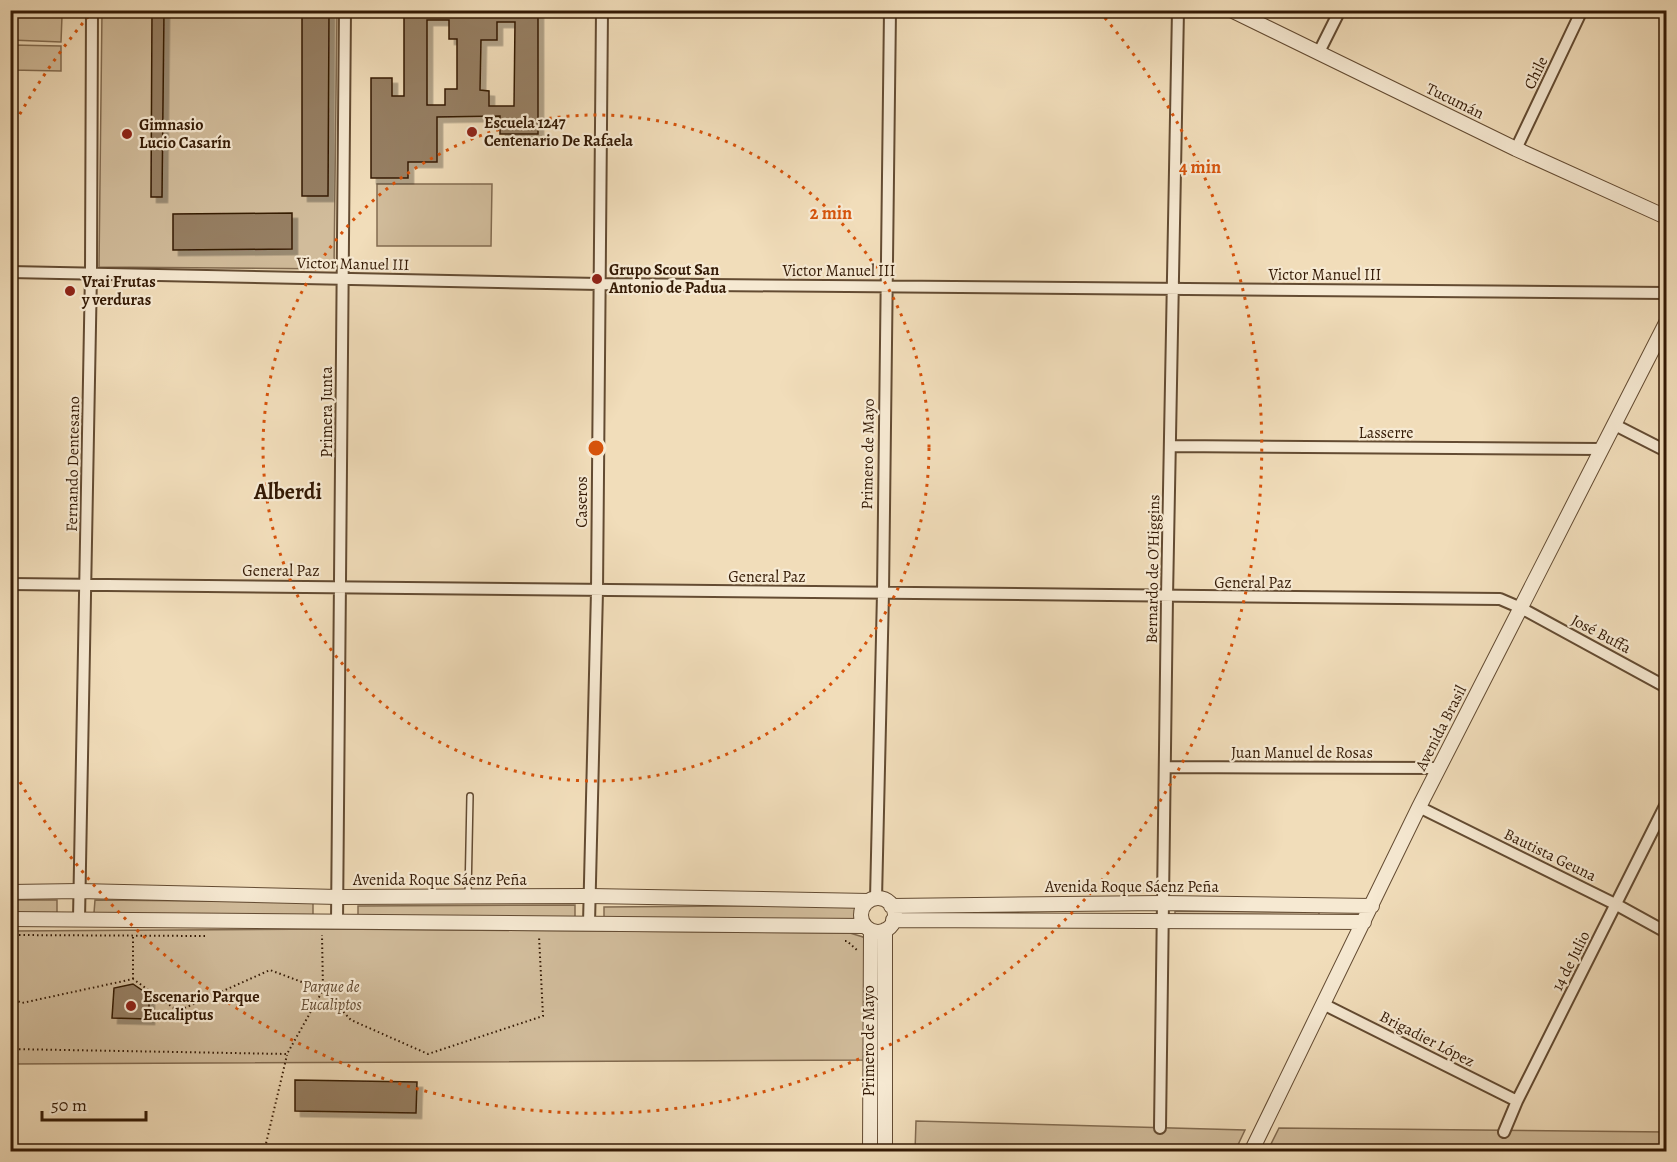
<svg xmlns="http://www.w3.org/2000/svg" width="1677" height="1162" font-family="Alegreya,serif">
<defs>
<filter id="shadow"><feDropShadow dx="5.5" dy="5.5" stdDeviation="0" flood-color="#0004"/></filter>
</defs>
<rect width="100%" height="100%" fill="#f1ddba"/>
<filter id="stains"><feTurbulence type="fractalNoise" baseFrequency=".00333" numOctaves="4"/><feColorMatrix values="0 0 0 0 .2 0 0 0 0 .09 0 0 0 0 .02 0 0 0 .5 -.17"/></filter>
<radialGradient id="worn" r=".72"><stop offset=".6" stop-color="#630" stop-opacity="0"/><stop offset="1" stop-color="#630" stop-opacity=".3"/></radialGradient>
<path fill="#d1bc9b" stroke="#826b50" stroke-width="1.5" d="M102,11H337L334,269L99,267Z
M11,15L62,16L61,42L11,40Z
M11,45L61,46V71L11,70Z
M377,184H492L491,246H377Z
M11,900H57V916L11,915Z
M95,900L313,902V918L94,913Z
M575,905V921L358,919V906Z
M857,905V920H604V907Z
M1175,911L1319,912V915L1175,914Z
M331,929L850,933L863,937L871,947L868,1060L11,1064L10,931Z
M916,1121L1245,1130L1235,1151L915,1152Z
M1279,1128L1666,1132V1151L1267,1152Z"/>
<path fill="#967f63" stroke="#341a05" stroke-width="1.5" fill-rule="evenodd" filter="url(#shadow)" d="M404,10H538V134H500V116L437,117V162H408V178H371V78H392V96H404ZM427,20H449V39H457V89H445V105H427ZM497,22H515L514,106H489V91L480,90L481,40H497Z
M152,11H164L162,197H151Z
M302,13H329L328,196H302Z
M292,213V249L173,250V214Z
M133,984L149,995V1019L112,1018L114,988Z
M295,1080L417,1082L416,1113L295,1111Z"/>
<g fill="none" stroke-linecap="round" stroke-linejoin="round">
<g stroke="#634b32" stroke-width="8">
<path id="service" d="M468,896L470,796"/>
</g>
<g stroke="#634b32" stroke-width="14">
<path id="minor" d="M1319,52L1340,10
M1516,149L1582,10
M10,272L599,284L1666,293
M1615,425L1666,451
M1170,446L1602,449
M10,584C507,588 1004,596 1500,599L1521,608L1666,687
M1165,767L1439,768
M1419,807L1617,905L1666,932
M876,899L883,593L890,10
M79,919L91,272L92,10
M337,922L345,10
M589,923L597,591L602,10
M1323,1004L1517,1101
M1160,1128L1167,597L1178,10
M1504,1132L1517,1101L1666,804"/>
</g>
<g stroke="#634b32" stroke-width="16">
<path id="tertiary" d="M1231,10L1516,149L1666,217
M10,892L79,891L338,897L590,896L869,901
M861 915a17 17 0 1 1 34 0a17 17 0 1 1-34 0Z
M891,906L1162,903L1372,906
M10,919L865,926
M893,920L1364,922
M885,930V1152
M870,1152L871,931
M1251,1152L1419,807L1666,323"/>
</g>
<path stroke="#341a05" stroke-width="2" stroke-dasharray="1.5 3" stroke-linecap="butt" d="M10,935L205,936
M845,941H847L857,950
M133,979V937
M10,998L22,1003L133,979L178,1011L270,970L323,990L351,1020L428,1054L543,1016L539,936
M10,1049L287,1054L323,990L322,935
M264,1152L287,1055"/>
<use href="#service" stroke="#f6e9d2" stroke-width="5"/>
<use href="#minor" stroke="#f6e9d2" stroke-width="10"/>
<use href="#tertiary" stroke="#f6e9d2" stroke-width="14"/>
<g stroke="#341a05" stroke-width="7">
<path id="rail" d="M10,1148L220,1152
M489,1152L864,1149L1076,1152"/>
</g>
<use href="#rail" stroke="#f6e9d2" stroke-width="4.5" stroke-dasharray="14" stroke-linecap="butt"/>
</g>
<g fill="none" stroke="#d6530b" stroke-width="3" stroke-dasharray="3 6">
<circle cx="596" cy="448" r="333"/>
<path d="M11 130A666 666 0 0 1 93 11M1099 11A666 666 0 1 1 11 766"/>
</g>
<g fill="#8f2418" stroke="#f6e9d2" stroke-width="2">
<circle cx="472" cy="132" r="6"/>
<circle cx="127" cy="134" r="6"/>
<circle cx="597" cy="279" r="6"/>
<circle cx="70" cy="291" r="6"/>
<circle cx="131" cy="1006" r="6"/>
</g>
<g text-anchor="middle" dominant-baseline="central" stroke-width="4.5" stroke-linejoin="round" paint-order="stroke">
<g font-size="16" fill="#341a05" stroke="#f6e9d2">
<text transform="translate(1536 73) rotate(-64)">Chile</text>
<text transform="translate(1455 101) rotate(26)">Tucumán</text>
<text transform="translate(353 264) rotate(1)">Victor Manuel III</text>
<text x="839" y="271">Victor Manuel III</text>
<text x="1325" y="275">Victor Manuel III</text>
<text transform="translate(327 412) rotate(-90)">Primera Junta</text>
<text x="1386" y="433">Lasserre</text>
<text transform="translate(868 454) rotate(-89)">Primero de Mayo</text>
<text transform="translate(73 464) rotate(-89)">Fernando Dentesano</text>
<text transform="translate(582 502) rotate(-90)">Caseros</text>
<text transform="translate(1153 569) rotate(-89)">Bernardo de O'Higgins</text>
<text x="281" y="571">General Paz</text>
<text x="767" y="577">General Paz</text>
<text x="1253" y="583">General Paz</text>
<text transform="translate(1601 634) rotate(28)">José Buffa</text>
<text transform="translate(1441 728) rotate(-63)">Avenida Brasil</text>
<text x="1302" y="753">Juan Manuel de Rosas</text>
<text transform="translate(1550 855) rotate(26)">Bautista Geuna</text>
<text x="440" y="880">Avenida Roque Sáenz Peña</text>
<text x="1132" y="887">Avenida Roque Sáenz Peña</text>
<text transform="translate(1571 961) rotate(-63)">14 de Julio</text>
<text transform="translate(1427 1039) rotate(27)">Brigadier López</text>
<text transform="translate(869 1041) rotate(-90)">Primero de Mayo</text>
</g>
<g font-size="16" font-weight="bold" fill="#341a05" stroke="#f6e9d2" text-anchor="start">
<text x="484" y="123">Escuela 1247<tspan x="484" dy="18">Centenario De Rafaela</tspan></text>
<text x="139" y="125">Gimnasio<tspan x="139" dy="18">Lucio Casarín</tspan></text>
<text x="609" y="270">Grupo Scout San<tspan x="609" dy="18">Antonio de Padua</tspan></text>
<text x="82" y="282">Vrai Frutas<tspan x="82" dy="18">y verduras</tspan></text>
<text x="143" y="997">Escenario Parque<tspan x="143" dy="18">Eucaliptus</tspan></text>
</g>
<g font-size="16" font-style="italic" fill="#634b32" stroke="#f6e9d2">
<text x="331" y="987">Parque de<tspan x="331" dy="18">Eucaliptos</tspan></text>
</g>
<g font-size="22" font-weight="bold" fill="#341a05" stroke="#f6e9d2">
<text x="288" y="492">Alberdi</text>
</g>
</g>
<circle cx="596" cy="448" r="9" fill="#d6530b" stroke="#f6e9d2" stroke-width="3"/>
<g font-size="18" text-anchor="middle" font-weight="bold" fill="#d6530b" stroke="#f6e9d2" stroke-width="4.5" stroke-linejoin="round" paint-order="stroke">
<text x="1200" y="173">4 min</text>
<text x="831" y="219">2 min</text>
</g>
<rect width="1677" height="1162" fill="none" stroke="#f1ddba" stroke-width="36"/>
<rect x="12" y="12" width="1653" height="1138" fill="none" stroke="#341a05" stroke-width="3"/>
<rect x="18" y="18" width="1641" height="1126" fill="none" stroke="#341a05" stroke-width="1.5"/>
<path d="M42 1111v9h104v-9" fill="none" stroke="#341a05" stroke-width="3"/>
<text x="51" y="1111" font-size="18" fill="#341a05" stroke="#f6e9d2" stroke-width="4.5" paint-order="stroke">50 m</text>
<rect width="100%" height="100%" filter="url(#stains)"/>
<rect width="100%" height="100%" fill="url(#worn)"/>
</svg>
